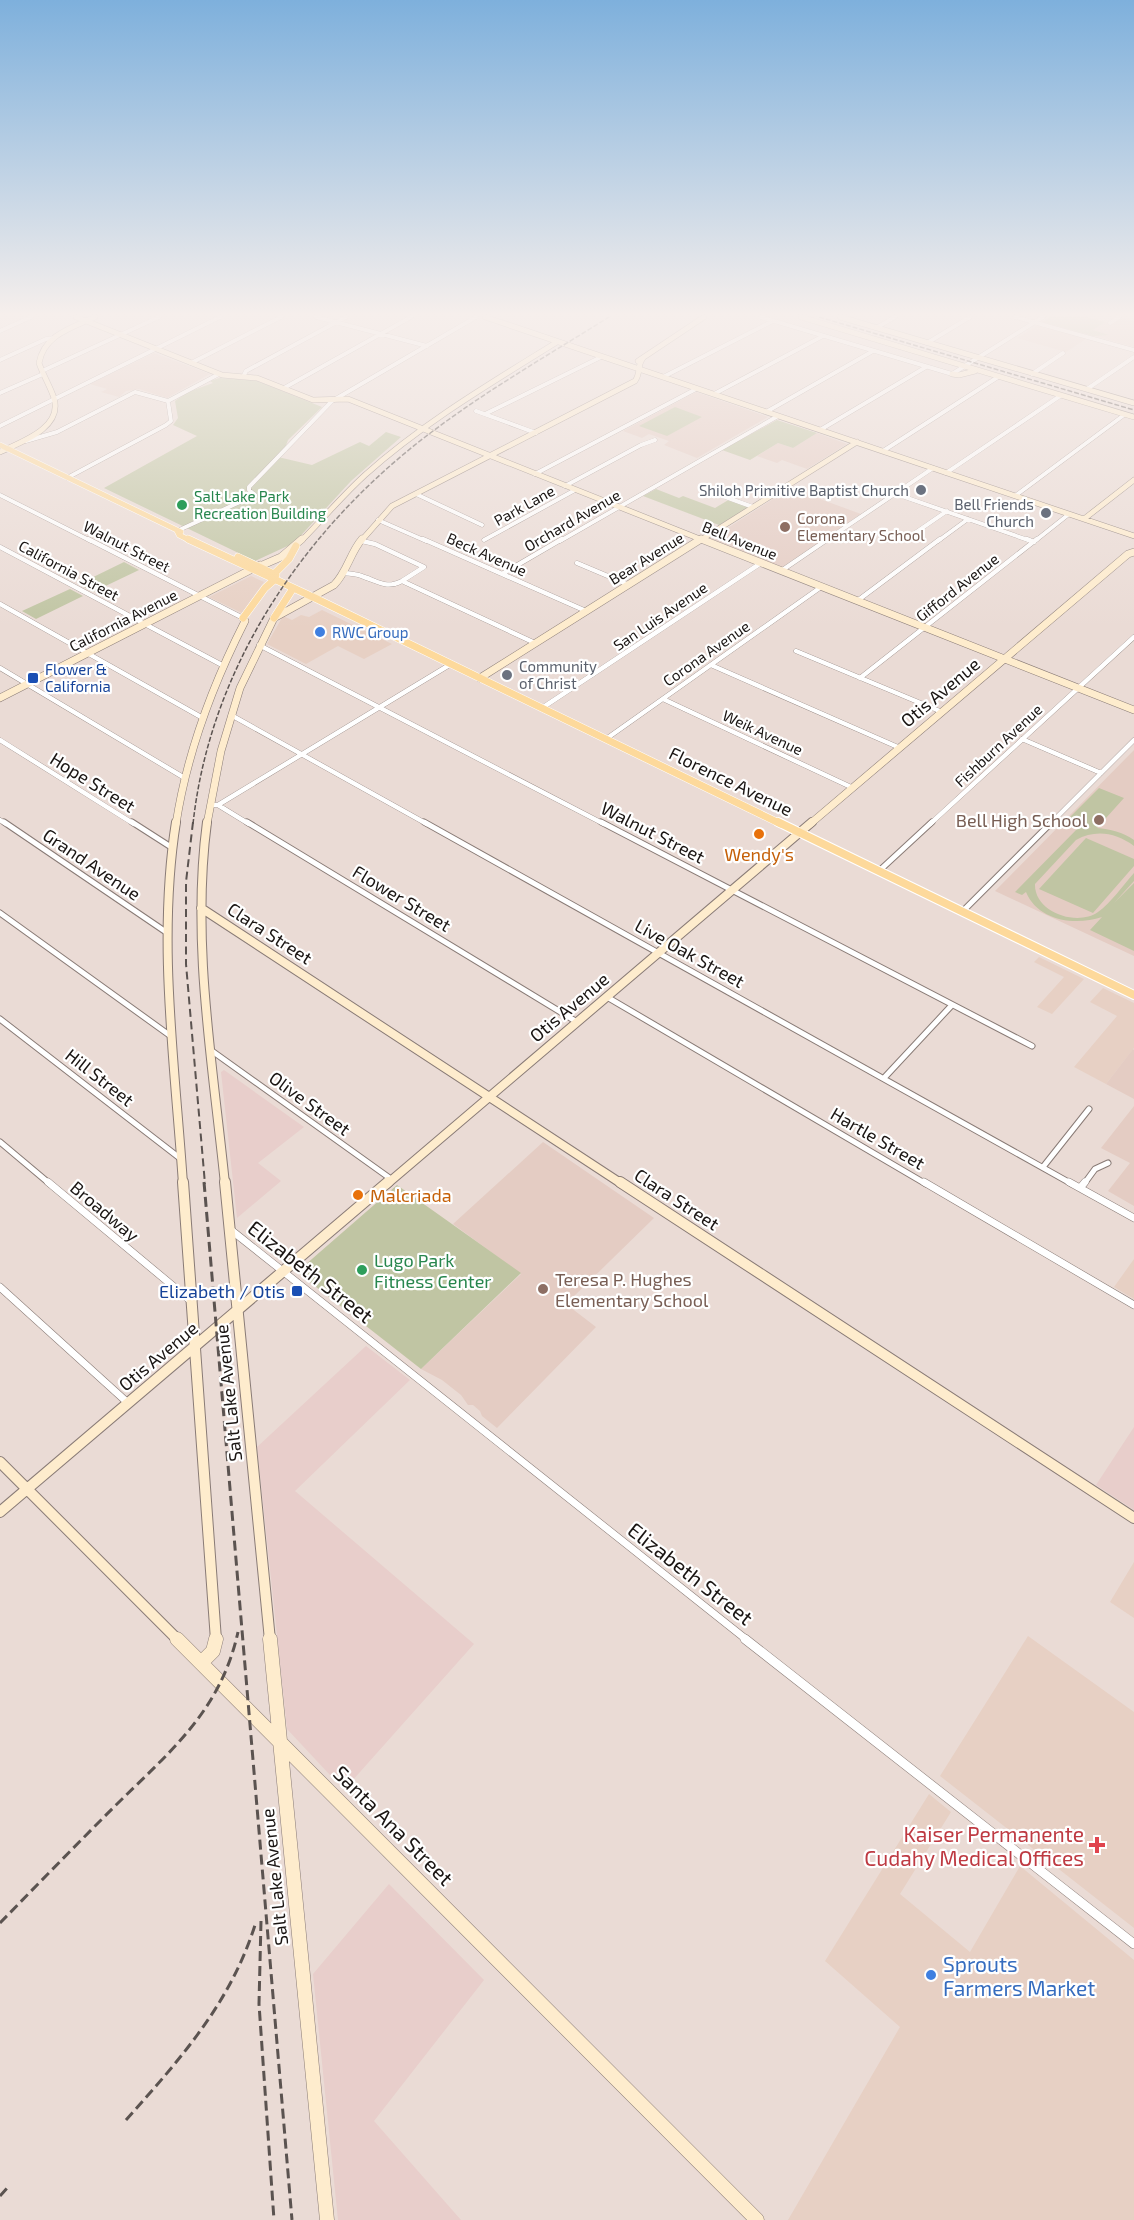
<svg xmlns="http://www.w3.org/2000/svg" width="1134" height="2220" font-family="'Exo 2',sans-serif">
<rect width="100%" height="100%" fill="#eadbd5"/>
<path fill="#e7d0c4" d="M251,576L264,582L242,613L209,597Z
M322,610L392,644L364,659L338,646L306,664L267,644L283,616L292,620L301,615L309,617Z
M1039,957L1084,979L1052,1014L1037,1007L1064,977L1034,962Z
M1103,988L1134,1003V1048L1106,1084L1074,1067L1117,1016L1090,1002Z
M1134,1259V1299L1114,1287Z
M1134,1562V1618L1110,1602Z
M1028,1636L1134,1712V1928L940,1776Z
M929,1794L951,1812L900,1894L970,1952L1020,1866L1134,1960V2220H788L900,2027L825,1961Z"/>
<path fill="#e8cecb" d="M224,1070L304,1127L258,1163L281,1181L237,1218L221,1072Z
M366,1346L410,1380L295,1491L474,1644L344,1790L287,1729L257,1447Z
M1134,1427V1510L1096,1485Z
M389,1884L484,1980L374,2121L461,2220H338L313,1974Z"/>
<path fill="#e4ccc3" d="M1122,318L1134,321V347L1087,334L1105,322L1112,324Z
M1038,325L1086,339L1066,352L1017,338Z
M154,353L210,374L167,398L139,389L126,391L119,397L101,392L107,389L90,384Z
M696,392L768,417L697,458L664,445L669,441L649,434L642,438L623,431Z
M817,433L847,444L807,469L782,460L777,463L757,456L778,443L793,448Z
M790,488L861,514L781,568L709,540Z
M1134,750V956L995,891Z
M1133,1049L1134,1050V1099L1106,1084Z
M1134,1106V1206L1108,1191L1130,1163L1101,1148Z
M543,1142L654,1218L566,1304L596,1327L497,1428L482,1416L480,1411L473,1405H468L461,1395L442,1380L421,1369L521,1274L453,1224Z"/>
<path fill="#c0c5a3" d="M1050,317H1087L1105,322L1093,330L1109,335L1093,336L1042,322Z
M219,378L255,380L322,407L288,440L285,448L278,457L312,465L360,442L369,446L386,432L401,437L351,481L294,543L255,561L104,488L197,436L173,425L178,418L175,401L188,392L213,383L210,381Z
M675,407L702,417L667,436L639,426Z
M777,420L817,433L793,448L778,443L750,460L722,450Z
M656,489L679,498L683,496L715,508L730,499L750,507L719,525L643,496Z
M124,562L139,570L93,592L79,584Z
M70,589L83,596L36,619L22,611Z
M1099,788L1124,798L1097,828C1110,829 1123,832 1134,840V846C1116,833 1096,829 1076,840L1035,884C1034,912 1077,927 1098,912C1111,903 1123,885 1134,873V881L1114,903L1134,883V951L1090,930L1102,917C1075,926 1038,921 1026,892L1022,895L1015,892L1080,826L1091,828L1069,818Z
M1086,838L1134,859V866L1093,913L1039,889Z
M397,1185L521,1273L421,1369L297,1272Z"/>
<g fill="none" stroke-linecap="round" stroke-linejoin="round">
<g stroke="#897b76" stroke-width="4.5">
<path id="street-far4" d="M316,317L427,346
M761,317L952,374L1043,317
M1015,317L1134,350
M1110,323L1119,317
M876,328L895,317
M0,331L31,317
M927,343L970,317
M0,360L46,339L54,338
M191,363L281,317
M42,371L159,317
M1032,374L1063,353
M243,377L246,371L346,317
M663,377L773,321
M284,388L411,317
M1087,389L1134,357
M0,393L43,374
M714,394L823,336
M476,411L536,433
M766,412L873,351
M485,414L601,357
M0,426L220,317
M820,430L926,367
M26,441L57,432L135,392L168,401
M883,451L998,377
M946,473L1060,396
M535,474L696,389
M67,478L166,425L171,421L168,401L219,374
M565,486L641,445L655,440
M416,494L482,525
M717,494L753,507
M896,494L1031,541
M0,495L91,541
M1015,496L1124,415
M378,520L426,541
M177,531L255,495L249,490V487L332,401L476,317
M912,535L947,511
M484,540L575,490
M560,541L778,416
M825,541L933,468
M938,541L968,519
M1035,541L1069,514"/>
</g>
<g stroke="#897b76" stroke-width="5">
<path id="street-far3" d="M88,539L243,618
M423,539L586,611
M1027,539L1034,542
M362,541L375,544L424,567L402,581
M0,547L222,665
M577,563L629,585
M781,571L828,539
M344,573C351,574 358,574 364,577C380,582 386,589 402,581L535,643
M502,574L562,539
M857,601L940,539
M0,604L201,717
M259,645L604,824
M796,651L942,712
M711,665L900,748
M0,668L183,777
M860,678L1037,539
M663,699L853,788
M542,708L761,563
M231,715L427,824
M606,739L821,587
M1022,739L1101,773
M0,740L134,824
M210,805H218L249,824
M218,805L451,664
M0,820L6,824
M930,824L1134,637
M1050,824L1134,740"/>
</g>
<g stroke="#897b76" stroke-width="7">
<path id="street-far2" d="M4,822L166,932
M132,822L171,847
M247,822L577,1022
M424,822L1072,1184
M601,822L1032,1046
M879,871L932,822
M962,912L1052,822
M0,913L172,1037
M607,997L926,1184
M0,1019L181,1159
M212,1051L391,1179
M884,1078L952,1005
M0,1142L50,1184
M1043,1167L1089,1109
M1084,1184L1095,1169L1108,1163"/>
</g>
<g stroke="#897b76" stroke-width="8">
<path id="street-far1" d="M48,1182L191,1301
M924,1182L1134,1305
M1069,1182L1134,1218
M1080,1188L1085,1182
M231,1230L747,1640
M0,1287L128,1403"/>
</g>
<g stroke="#897b76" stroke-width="10">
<path id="street" d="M745,1639L1134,1944"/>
</g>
<g stroke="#897b76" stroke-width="6">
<path id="secondary-far4" d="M76,317L222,375L257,378L313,400L348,399L705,541
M485,317L1134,536
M801,317L1134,417
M840,317L1134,403
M638,361L704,317
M952,374L959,375L975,371
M0,452C21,442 63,428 54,398C50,386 43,375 39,363C44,335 71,328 95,317
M1084,519L1134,480
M301,541C323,519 342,496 365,475C423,423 491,383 557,342
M361,541L392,506L635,381C641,373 637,365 643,358
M699,541L857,442"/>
</g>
<g stroke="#897b76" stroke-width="8">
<path id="secondary-far3" d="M701,539L1134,710
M258,567L281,557L302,539
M480,678L701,539
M0,698L260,565
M176,824C187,752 212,686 245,621L243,618
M207,824L221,751L240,688L274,618L334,585C347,572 350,553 362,539
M810,824L1128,554L1134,552"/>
</g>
<g stroke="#897b76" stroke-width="10">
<path id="secondary-far2" d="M176,822C157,941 175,1064 183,1184
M207,822C191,942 213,1065 225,1184
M201,908L622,1184
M387,1184L812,822"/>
</g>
<g stroke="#897b76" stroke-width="12">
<path id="secondary-far1" d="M183,1182L216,1640
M225,1182L270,1640
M620,1182L1134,1518
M0,1462L178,1640
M0,1512L388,1182"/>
</g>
<g stroke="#897b76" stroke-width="15">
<path id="secondary" d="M177,1639L757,2220
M270,1639L327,2220
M201,1663L213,1651L216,1639"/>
</g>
<g stroke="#fff" stroke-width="6">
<path id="primary-far2" d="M0,445L181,532
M177,531L179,535L191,541"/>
</g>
<g stroke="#fff" stroke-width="8">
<path id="primary-far1" d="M188,539L317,599L781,824
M238,557L276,575
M274,574L289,559L296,546
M243,618L265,588L273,581
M274,618L292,590"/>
</g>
<g stroke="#fff" stroke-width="10">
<path id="primary" d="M778,822L1134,995"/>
</g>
<use href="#street-far4" stroke="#fff" stroke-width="4"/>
<use href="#street-far3" stroke="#fff" stroke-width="4.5"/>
<use href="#street-far2" stroke="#fff" stroke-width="5"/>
<use href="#street-far1" stroke="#fff" stroke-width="7"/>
<use href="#street" stroke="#fff" stroke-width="9"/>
<use href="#secondary-far4" stroke="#feeccd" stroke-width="5"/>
<use href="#secondary-far3" stroke="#feeccd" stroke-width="7"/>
<use href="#secondary-far2" stroke="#feeccd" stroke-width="8"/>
<use href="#secondary-far1" stroke="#feeccd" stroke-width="10"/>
<use href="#secondary" stroke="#feeccd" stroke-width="14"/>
<use href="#primary-far2" stroke="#fdd99b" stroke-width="5"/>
<use href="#primary-far1" stroke="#fdd99b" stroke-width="7"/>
<use href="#primary" stroke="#fdd99b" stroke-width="8"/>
<path stroke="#5b5350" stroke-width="1.5" stroke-dasharray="5 2" stroke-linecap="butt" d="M819,317L1134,410
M193,824C210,665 307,525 433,431C489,389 550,354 609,317"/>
<path stroke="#5b5350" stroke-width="2" stroke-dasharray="8 4.5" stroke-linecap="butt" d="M193,822L186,882V964L205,1184"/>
<path stroke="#5b5350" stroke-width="3" stroke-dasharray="10 5" stroke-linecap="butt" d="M204,1182L292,2220
M261,1921L259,2004L274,2220
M0,1923C37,1885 75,1846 113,1808C168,1753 220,1713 238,1632
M126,2120C181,2058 231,2003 256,1922
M0,2196L10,2185"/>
</g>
<linearGradient id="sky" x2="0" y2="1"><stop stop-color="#7eb0dc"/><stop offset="0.5" stop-color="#f6efec"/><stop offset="1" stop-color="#f6efec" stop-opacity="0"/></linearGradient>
<rect width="1134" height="628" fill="url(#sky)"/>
<g fill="#6b7280" stroke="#fff" stroke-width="2">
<circle cx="921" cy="490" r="6"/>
<circle cx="1046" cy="513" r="6"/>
<circle cx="507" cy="675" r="6"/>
</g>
<g fill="#2e9e5b" stroke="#fff" stroke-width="2">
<circle cx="182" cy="505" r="6"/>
<circle cx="362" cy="1270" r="6"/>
</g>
<g fill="#8d6e63" stroke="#fff" stroke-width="2">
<circle cx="785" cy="527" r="6"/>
<circle cx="1099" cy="820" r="6"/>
<circle cx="543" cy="1289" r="6"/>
</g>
<g fill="#3f7fe0" stroke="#fff" stroke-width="2">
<circle cx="320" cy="632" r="6"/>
<circle cx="931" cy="1975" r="6"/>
</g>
<g fill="#1a4fb4" stroke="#fff" stroke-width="2">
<rect x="27" y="672" width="12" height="12" rx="3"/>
<rect x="291" y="1285" width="12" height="12" rx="3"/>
</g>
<g fill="#e8710a" stroke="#fff" stroke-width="2">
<circle cx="759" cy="834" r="6"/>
<circle cx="358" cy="1195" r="6"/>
</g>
<path fill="#e0444e" stroke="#fff" stroke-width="2" d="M1094 1836h6v6h6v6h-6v6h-6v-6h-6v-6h6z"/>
<g text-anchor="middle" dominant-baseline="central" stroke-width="4.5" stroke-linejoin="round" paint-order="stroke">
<g font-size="15" fill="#5b616d" stroke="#fff" text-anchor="end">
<text x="909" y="490">Shiloh Primitive Baptist Church</text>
<text x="1034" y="504">Bell Friends<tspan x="1034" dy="17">Church</tspan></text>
<text x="519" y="666" text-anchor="start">Community<tspan x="519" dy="17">of Christ</tspan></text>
</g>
<g font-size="15" fill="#27864d" stroke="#fff" text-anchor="start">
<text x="194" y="496">Salt Lake Park<tspan x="194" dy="17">Recreation Building</tspan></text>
</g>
<g font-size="15" fill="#1a1513" stroke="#fff">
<text transform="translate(524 505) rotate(-29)">Park Lane</text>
<text transform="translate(572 520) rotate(-30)">Orchard Avenue</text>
<text transform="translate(740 540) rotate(22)">Bell Avenue</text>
<text transform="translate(127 546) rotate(27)">Walnut Street</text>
<text transform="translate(487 554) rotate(24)">Beck Avenue</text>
<text transform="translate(646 558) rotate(-32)">Bear Avenue</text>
<text transform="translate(69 570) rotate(28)">California Street</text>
<text transform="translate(957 587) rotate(-38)">Gifford Avenue</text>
<text transform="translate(660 616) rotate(-34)">San Luis Avenue</text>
<text transform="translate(123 620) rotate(-27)">California Avenue</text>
<text transform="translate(706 653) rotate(-35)">Corona Avenue</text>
<text transform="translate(763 732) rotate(25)">Weik Avenue</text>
<text transform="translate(998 745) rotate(-43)">Fishburn Avenue</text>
</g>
<g font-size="15" fill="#785e54" stroke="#fff" text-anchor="start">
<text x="797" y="518">Corona<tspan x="797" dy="17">Elementary School</tspan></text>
</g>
<g font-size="15" fill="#366cbe" stroke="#fff" text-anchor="start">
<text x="332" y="632">RWC Group</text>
</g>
<g font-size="15" fill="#164399" stroke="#fff" text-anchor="start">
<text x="45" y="669">Flower &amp;<tspan x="45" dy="17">California</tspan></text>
</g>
<g font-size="18" fill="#1a1513" stroke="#fff">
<text transform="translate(940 692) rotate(-40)">Otis Avenue</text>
<text transform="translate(731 781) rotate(26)">Florence Avenue</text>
<text transform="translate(93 782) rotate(32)">Hope Street</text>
<text transform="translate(653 832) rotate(27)">Walnut Street</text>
<text transform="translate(92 864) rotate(34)">Grand Avenue</text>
<text transform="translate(402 898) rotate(31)">Flower Street</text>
<text transform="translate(270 933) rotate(33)">Clara Street</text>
<text transform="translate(690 953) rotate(29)">Live Oak Street</text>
<text transform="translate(569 1007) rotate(-40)">Otis Avenue</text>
<text transform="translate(100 1077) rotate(38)">Hill Street</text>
<text transform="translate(310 1103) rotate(36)">Olive Street</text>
<text transform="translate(878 1138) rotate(30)">Hartle Street</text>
<text transform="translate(677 1199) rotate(33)">Clara Street</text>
<text transform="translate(105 1211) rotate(40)">Broadway</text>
<text transform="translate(158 1356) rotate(-40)">Otis Avenue</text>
<text transform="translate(228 1393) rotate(-96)">Salt Lake Avenue</text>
<text transform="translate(274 1877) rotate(-96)">Salt Lake Avenue</text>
</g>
<g font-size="18" fill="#785e54" stroke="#fff" text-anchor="end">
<text x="1087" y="820">Bell High School</text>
<text x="555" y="1279" text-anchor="start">Teresa P. Hughes<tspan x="555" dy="21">Elementary School</tspan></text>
</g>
<g font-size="18" fill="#c56008" stroke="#fff">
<text x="759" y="854">Wendy's</text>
<text x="370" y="1195" text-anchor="start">Malcriada</text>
</g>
<g font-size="18" fill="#27864d" stroke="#fff" text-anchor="start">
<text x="374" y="1260">Lugo Park<tspan x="374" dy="21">Fitness Center</tspan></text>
</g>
<g font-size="18" fill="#164399" stroke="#fff" text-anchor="end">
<text x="285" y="1291">Elizabeth / Otis</text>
</g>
<g font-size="21" fill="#1a1513" stroke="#fff">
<text transform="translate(311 1271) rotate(38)">Elizabeth Street</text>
<text transform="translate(691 1573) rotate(38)">Elizabeth Street</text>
<text transform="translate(394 1825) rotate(45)">Santa Ana Street</text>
</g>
<g font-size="21" fill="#be3a42" stroke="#fff" text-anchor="end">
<text x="1084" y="1833">Kaiser Permanente<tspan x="1084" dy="24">Cudahy Medical Offices</tspan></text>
</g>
<g font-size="21" fill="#366cbe" stroke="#fff" text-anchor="start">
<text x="943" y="1963">Sprouts<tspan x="943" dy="24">Farmers Market</tspan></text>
</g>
</g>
</svg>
